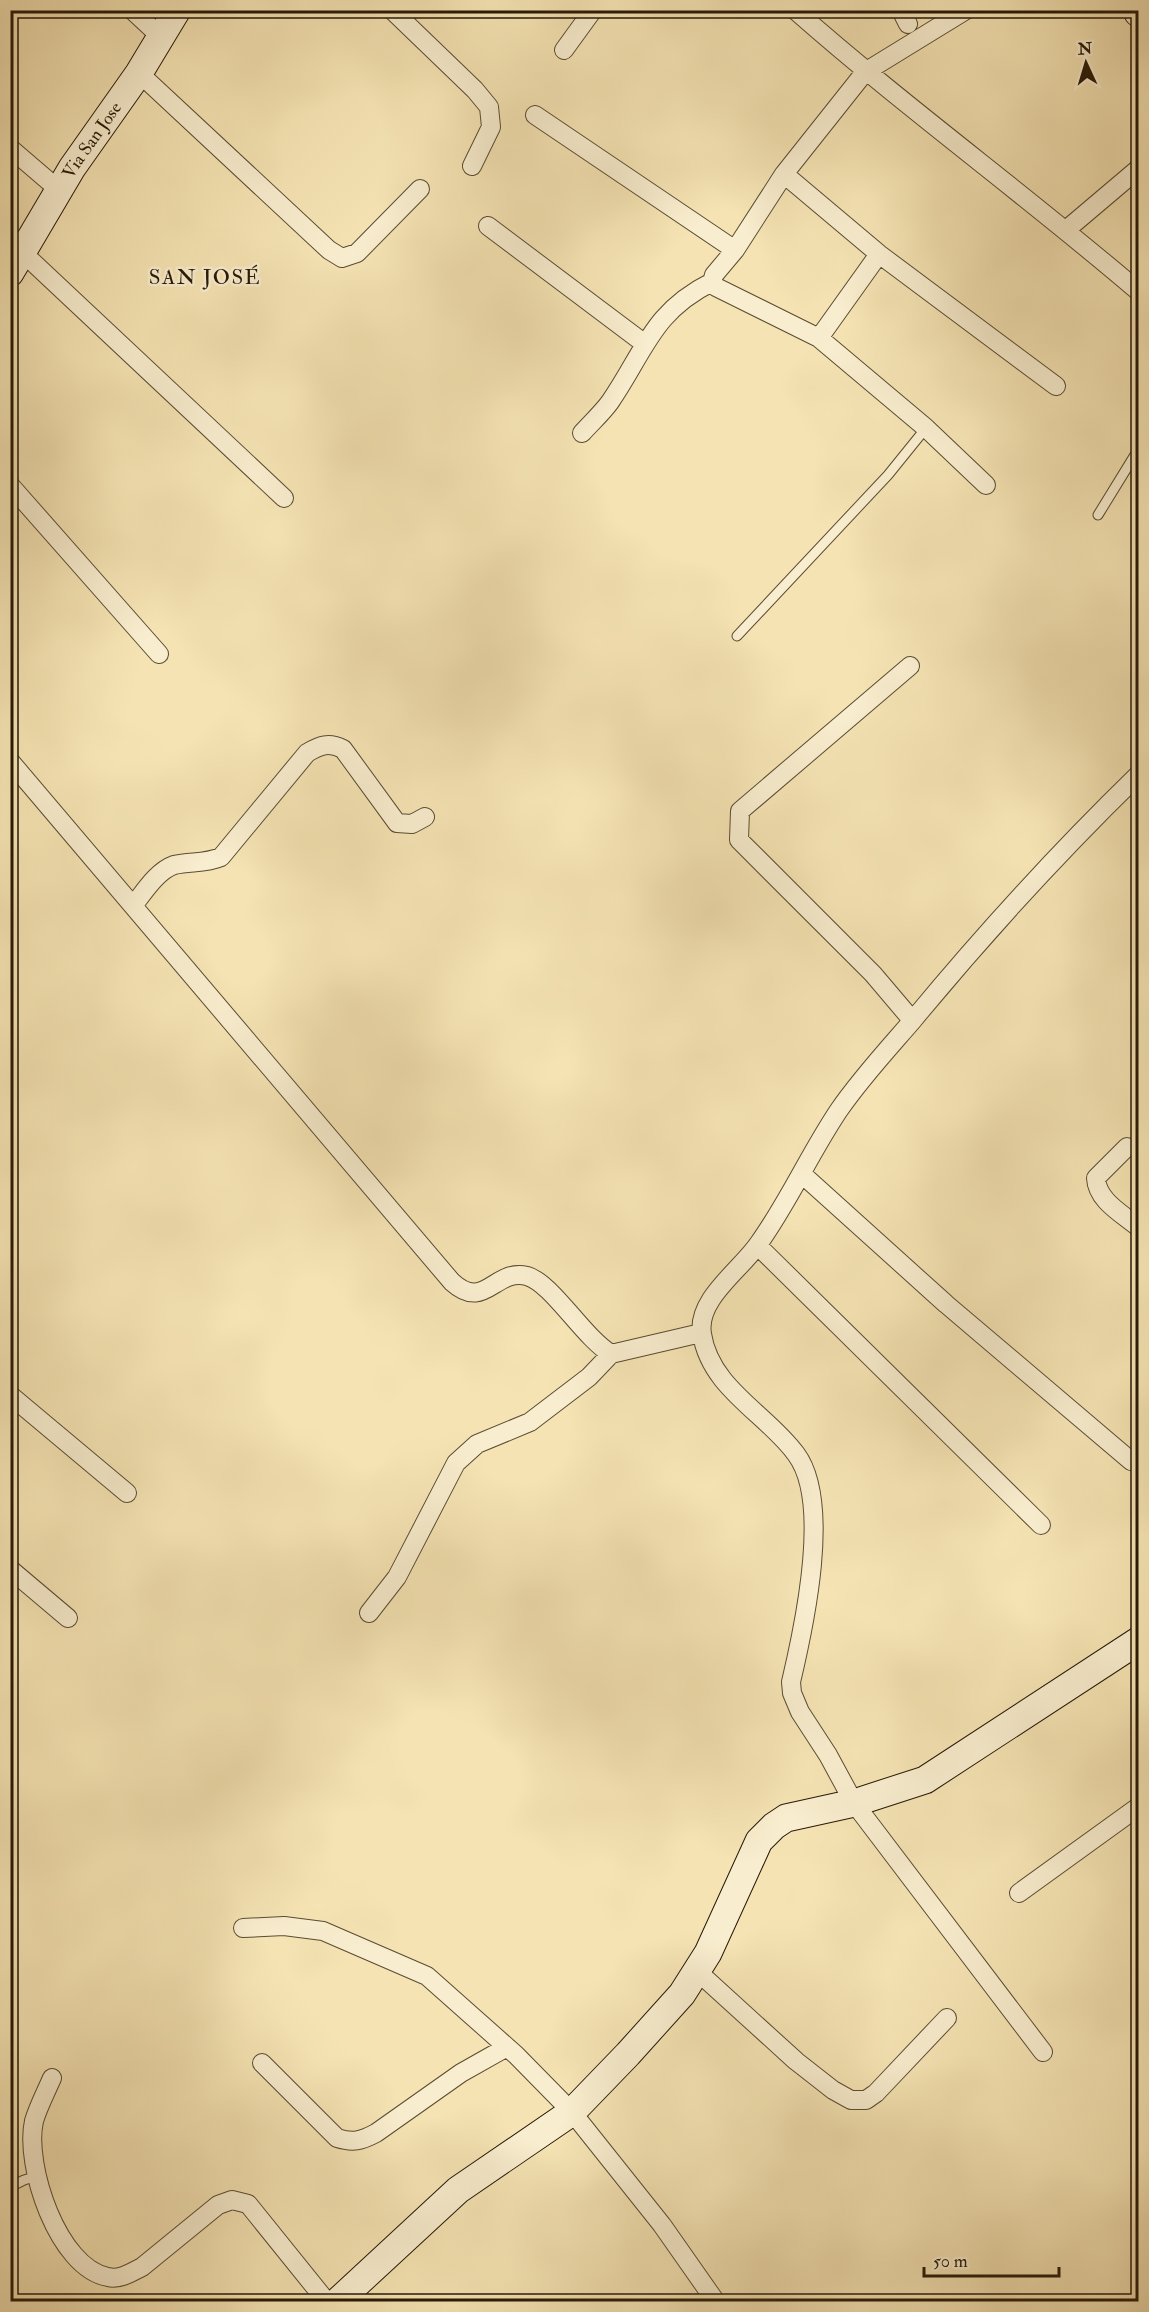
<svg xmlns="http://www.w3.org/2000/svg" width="1149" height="2312" font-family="'IM FELL Double Pica',serif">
<rect width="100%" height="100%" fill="#f5e3b3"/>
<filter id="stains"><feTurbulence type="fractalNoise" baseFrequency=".00333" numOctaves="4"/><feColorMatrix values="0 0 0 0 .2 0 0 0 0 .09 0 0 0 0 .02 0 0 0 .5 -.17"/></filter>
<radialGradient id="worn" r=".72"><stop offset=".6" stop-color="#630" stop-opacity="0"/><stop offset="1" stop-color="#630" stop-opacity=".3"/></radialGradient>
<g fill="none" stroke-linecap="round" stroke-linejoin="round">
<g stroke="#5a4c32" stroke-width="11">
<path id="lane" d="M1098,515L1138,450
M737,636L888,475L926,428
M10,2187L24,2180L38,2176"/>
</g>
<g stroke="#5a4c32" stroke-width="20">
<path id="street" d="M132,10L161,37
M392,10L475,90L489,107L491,127L472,166
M795,10C906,108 1026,195 1138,291
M901,10L908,24
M966,10L865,72L784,174L735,250L714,275L712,282L716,287L819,338L926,428L986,485
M564,50L593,10
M139,73L329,250L342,258L357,253L420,189
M535,115L735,250
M10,148L59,190
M784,174L879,254L1056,386
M488,226L645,344
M1066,230L1138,169
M23,253L284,498
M819,338L879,254
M582,433C591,423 602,413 610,402C645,351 652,312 712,282
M10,485L159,654
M910,666L740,811L739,840L873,974L912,1020
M10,761L452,1282C485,1312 494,1268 527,1276C552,1283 583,1337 611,1354
M133,906C144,892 157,871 174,865C190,861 205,864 221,857L307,753C320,745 329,742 343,749L397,823L412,824L425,817
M1127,1147L1096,1178C1097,1201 1123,1214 1138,1227
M803,1175L946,1304L1131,1461L1138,1463
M758,1246L1041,1525
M10,1395L127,1493
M10,1569L68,1618
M369,1613L397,1577L456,1463L477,1444L530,1422L589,1377L611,1354L701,1333
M1019,1893L1138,1807
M243,1928L284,1926L323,1931L427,1976L516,2055L572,2112L662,2225L716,2302
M697,1971L796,2061L833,2090L851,2100H866L876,2093L947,2018
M1043,2052L854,1803L828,1755L800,1712L792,1693L791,1682C804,1627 832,1502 796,1454C767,1414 710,1388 702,1334C696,1299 742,1269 759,1243C789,1201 810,1153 839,1110C861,1078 888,1049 913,1020C984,934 1059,852 1138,775
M262,2063L337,2138C353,2143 361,2141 376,2133L461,2073L507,2047
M52,2078C46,2092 38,2107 34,2121C24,2165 58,2268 108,2277C120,2280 132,2272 142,2267L218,2205L232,2200L248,2204L327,2302"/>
</g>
<g stroke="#261907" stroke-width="29">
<g id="secondary">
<path d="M1137,10L1138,13"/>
<path id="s1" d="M10,273L72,168L139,73L177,10"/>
<path d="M337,2302L458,2190L572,2112L628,2054L682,1994L708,1953L759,1841L774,1826L786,1818L854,1803L925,1780L1138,1641"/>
</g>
</g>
<use href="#lane" stroke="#f8edce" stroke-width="9"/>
<use href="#street" stroke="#f8edce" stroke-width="18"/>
<use href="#secondary" stroke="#f8edce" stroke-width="27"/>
</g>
<g text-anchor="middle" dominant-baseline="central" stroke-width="5" stroke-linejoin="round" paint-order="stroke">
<g font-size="18" fill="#261907" stroke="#f8edce">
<text stroke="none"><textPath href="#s1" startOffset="156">Via San Jose</textPath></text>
</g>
<g font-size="21" letter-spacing="1.5" fill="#261907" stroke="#f8edce">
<text x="205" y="277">SAN JOSÉ</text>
</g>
</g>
<rect width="1149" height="2312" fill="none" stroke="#f5e3b3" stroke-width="36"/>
<rect x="12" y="12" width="1125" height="2288" fill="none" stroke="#261907" stroke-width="3"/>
<rect x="18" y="18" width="1113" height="2276" fill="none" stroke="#261907" stroke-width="1.5"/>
<g transform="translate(1086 63) rotate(356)" stroke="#f8edce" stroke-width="4.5" paint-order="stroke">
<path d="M0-4.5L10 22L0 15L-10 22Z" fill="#261907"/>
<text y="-9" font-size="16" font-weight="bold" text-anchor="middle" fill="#261907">N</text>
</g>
<path d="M924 2267v9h135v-9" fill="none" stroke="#261907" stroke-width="3"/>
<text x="933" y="2267" font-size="18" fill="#261907" stroke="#f8edce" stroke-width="4.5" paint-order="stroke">50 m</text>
<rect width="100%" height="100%" filter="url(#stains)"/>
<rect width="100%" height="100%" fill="url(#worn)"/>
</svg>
